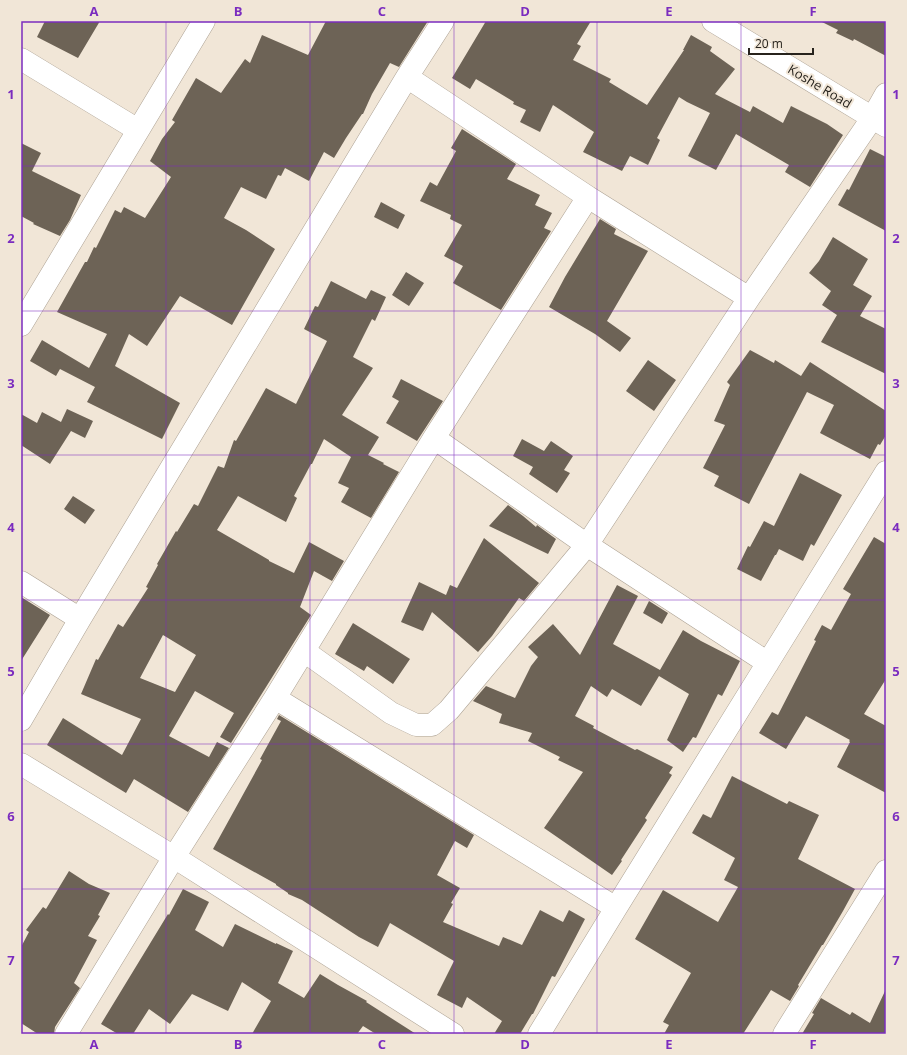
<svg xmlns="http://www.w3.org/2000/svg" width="907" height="1055" font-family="'Open Sans',sans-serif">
<rect width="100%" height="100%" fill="#f1e6d7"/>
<path fill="#6d6356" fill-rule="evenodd" d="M45,21H100L78,58L37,37Z
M326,21H428L399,67L390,63L372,94L363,114H362L346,138L334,158L324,152L309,181L285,168L281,176L278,175L266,199L241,187L224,218L246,230L275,249L232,325L180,296L147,346L129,334L115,366L180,403L162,439L87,402L95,387L60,369L56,376L30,361L42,340L89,368L107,334L57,312L85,262H87L94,247L96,248L115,210L121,213L124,207L145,218L171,177L150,161L162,139L175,122L172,120L196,78L221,93L245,59L250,63L262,35L308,55Z
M486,21H591L577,44L581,46L573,60L611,79L609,82L647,105L684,50H683L691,35L712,47L710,51L735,69L715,94L750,112L753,106L783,123L791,106L827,124L843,135L810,187L785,172L789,165L736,134L716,170L688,156L710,113L687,102L679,97L657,138L660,140L648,165L630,156L622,171L583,152L594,132L553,105L540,132L520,122L526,110L513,104L514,102L476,79L470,89L452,78Z
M820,21H886V56L854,39L853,41L836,33L838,30Z
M462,129L516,164L507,179L540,195L535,205L552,213L544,228L551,231L501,310L453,283L463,266L444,256L462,225L450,219L451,215L420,201L430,182L437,186L456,151L451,148Z
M21,143L41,153L32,171L81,195L70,220L60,236L33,224L34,223L21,216Z
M870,149L886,157V231L838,205L847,189L849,190Z
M381,202L405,215L398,229L374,217Z
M600,219L616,229L614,234L648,251L607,321L631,338L620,352L595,334L549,307L565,277Z
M833,237L868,259L853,285L872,296L860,316L886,329V374L821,342L837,315L822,305L831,291L809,273L819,261Z
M406,272L424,283L409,306L392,295Z
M331,281L366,299L371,290L386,297L375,321L372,319L353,357L373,368L342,415L379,437L368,455L384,463L383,464L399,472L371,518L341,502L349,488L338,483L351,457L324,439L312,464H311L294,496L297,498L286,522L238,496L217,530L269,560V561L294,573L309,542L344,561L332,581L314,571L300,607L311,615L231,743L220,737L234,713L195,691L169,736L209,757L217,742L229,748L188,812L134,779L126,793L47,745L63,718L122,755L141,719L81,694L96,659L98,660L118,624L123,627L148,588L146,587L158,565L157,564L176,531L177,532L194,504L198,506L218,466L224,468L234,440L236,441L266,388L296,404L327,341L304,329L315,306L318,307ZM163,635L196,655L175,692L140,678Z
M750,350L774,363L775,360L801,376L810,362L886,411V435L880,445L878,444L870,459L820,433L834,405L807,392L749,504L714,486L719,476L703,468L725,425L714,421L730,385L727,382Z
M648,360L676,380L654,411L626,391Z
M401,379L443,401L417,441L386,423L399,401L392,397Z
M67,409L93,421L85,438L71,431L50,464L21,445V414L37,423L42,412L61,422Z
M522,439L544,451L551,441L573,456L564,470L570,473L557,493L529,474L533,467L513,456Z
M800,473L842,495L814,546L811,544L803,561L779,549L776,555H775L761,581L737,569L748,546L750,547L764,521L774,526Z
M73,496L95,510L85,524L64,509Z
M508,505L523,516L536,527L537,525L556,539L548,554L489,526Z
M874,537L886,544V679L864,714L886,726V793L837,767L850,742L849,741L850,740L806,716L786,749L759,733L772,712L778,715L816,641L814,640L822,625L831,630L851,594L843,589Z
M484,538L539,583L524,601L519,598L492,636L478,652L432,612L423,631L401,622L419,582L446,595L450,585L457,588Z
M617,585L638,596L613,644L660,670L683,630L701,641L740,661L722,696L718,694L696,738L693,737L683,752L667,740L689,694L659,676L641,706L612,689L607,697L591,686L575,716L594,726L593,728L635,750L637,749L673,767L669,773L672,775L645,818L647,820L621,860L622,861L612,875L544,828L583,772L558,760L560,757L528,741L532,733L499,723L502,714L473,701L486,686L515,698L531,666L538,657L528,647L553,624L580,655Z
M21,597L50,615L21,661Z
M649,601L668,613L662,624L643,613Z
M353,623L385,643L410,659L393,684L367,666L364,671L335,654Z
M279,715L474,835L467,848L455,841L437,875L460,888L451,903L453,904L443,922L499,946L503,937L522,945L540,910L563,922L569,910L585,919L555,977L552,976L533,1014H532L520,1034H494L502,1021L467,997L462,1008L437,995L454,961L390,923L378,947L359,937L302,900L288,894V893L276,885V884L213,849L262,760L260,759L281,721L277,719Z
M732,776L787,804L789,801L819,815L798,859L855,889L843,911L823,945H822L798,985L799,986L790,1001L771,990L743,1034H664L669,1025L663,1022L691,973L635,939L663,890L718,922L738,887L724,880L735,858L692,833L703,814L711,818Z
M69,871L89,884L110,893L98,915L100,916L88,936L97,940L74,983L80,988L55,1027L54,1034H38L21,1023V947L29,932L26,930L43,907L46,909Z
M183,889L209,902L195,930L223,947L235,924L276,944V943L293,951L278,983L304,998L320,974L338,985L367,1001L366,1002L416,1034H376L363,1026L357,1034H252L271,1001L242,982L228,1011L192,994L170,1024L149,1009L133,1034H118L101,1024L168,914L169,915Z
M886,989V1034H802L814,1014L812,1013L821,998L850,1015L852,1012L870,1023Z"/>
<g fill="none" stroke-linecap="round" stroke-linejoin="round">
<g stroke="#aca193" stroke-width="23">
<path id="minor" d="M21,59L138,130
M407,77L588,197L749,298
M21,325L204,21
M434,438L587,545L768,663
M21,582L80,619
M304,651L391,713L416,725H432L449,710L587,545L749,298L873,117L886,94
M275,698L616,908
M21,720L80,619L407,77L443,21
M21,764L174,857L453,1034
M66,1034L174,857L275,698L434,438L588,197
M539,1034L616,908L886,472
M784,1034L886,871"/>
</g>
<g stroke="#aca193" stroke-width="23">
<path id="major" d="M713,21L886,126"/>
</g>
<use href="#minor" stroke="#fff" stroke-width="22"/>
<use href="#major" stroke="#fff" stroke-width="22"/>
</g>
<path fill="none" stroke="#7b2cbf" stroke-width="1" stroke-opacity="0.55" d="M166,21V1034M310,21V1034M454,21V1034M597,21V1034M741,21V1034M21,166H886M21,311H886M21,455H886M21,600H886M21,744H886M21,889H886"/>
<g text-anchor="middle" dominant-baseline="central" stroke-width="4" stroke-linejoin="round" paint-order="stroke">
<g font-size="13" fill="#27231d" stroke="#f1e6d7">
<text transform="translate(820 86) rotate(31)">Koshe Road</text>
</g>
</g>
<rect width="907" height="1055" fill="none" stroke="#f1e6d7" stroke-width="44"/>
<path d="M749 48v6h64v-6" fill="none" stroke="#27231d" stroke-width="2"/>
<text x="755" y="48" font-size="12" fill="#27231d" stroke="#f1e6d7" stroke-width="3" paint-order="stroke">20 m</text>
<rect x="22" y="22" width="863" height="1011" fill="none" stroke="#7b2cbf" stroke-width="1.5"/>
<g font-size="13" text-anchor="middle" font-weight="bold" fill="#7b2cbf">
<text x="94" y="16">A</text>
<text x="238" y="16">B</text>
<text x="382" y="16">C</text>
<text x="525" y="16">D</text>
<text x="669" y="16">E</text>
<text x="813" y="16">F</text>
<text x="11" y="99">1</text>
<text x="896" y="99">1</text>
<text x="11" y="243">2</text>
<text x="896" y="243">2</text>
<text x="11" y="388">3</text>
<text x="896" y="388">3</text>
<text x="11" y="532">4</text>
<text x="896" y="532">4</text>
<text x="11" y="676">5</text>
<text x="896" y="676">5</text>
<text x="11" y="821">6</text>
<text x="896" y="821">6</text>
<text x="11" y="965">7</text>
<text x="896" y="965">7</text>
<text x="94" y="1049">A</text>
<text x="238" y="1049">B</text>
<text x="382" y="1049">C</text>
<text x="525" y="1049">D</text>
<text x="669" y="1049">E</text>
<text x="813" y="1049">F</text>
</g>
</svg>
